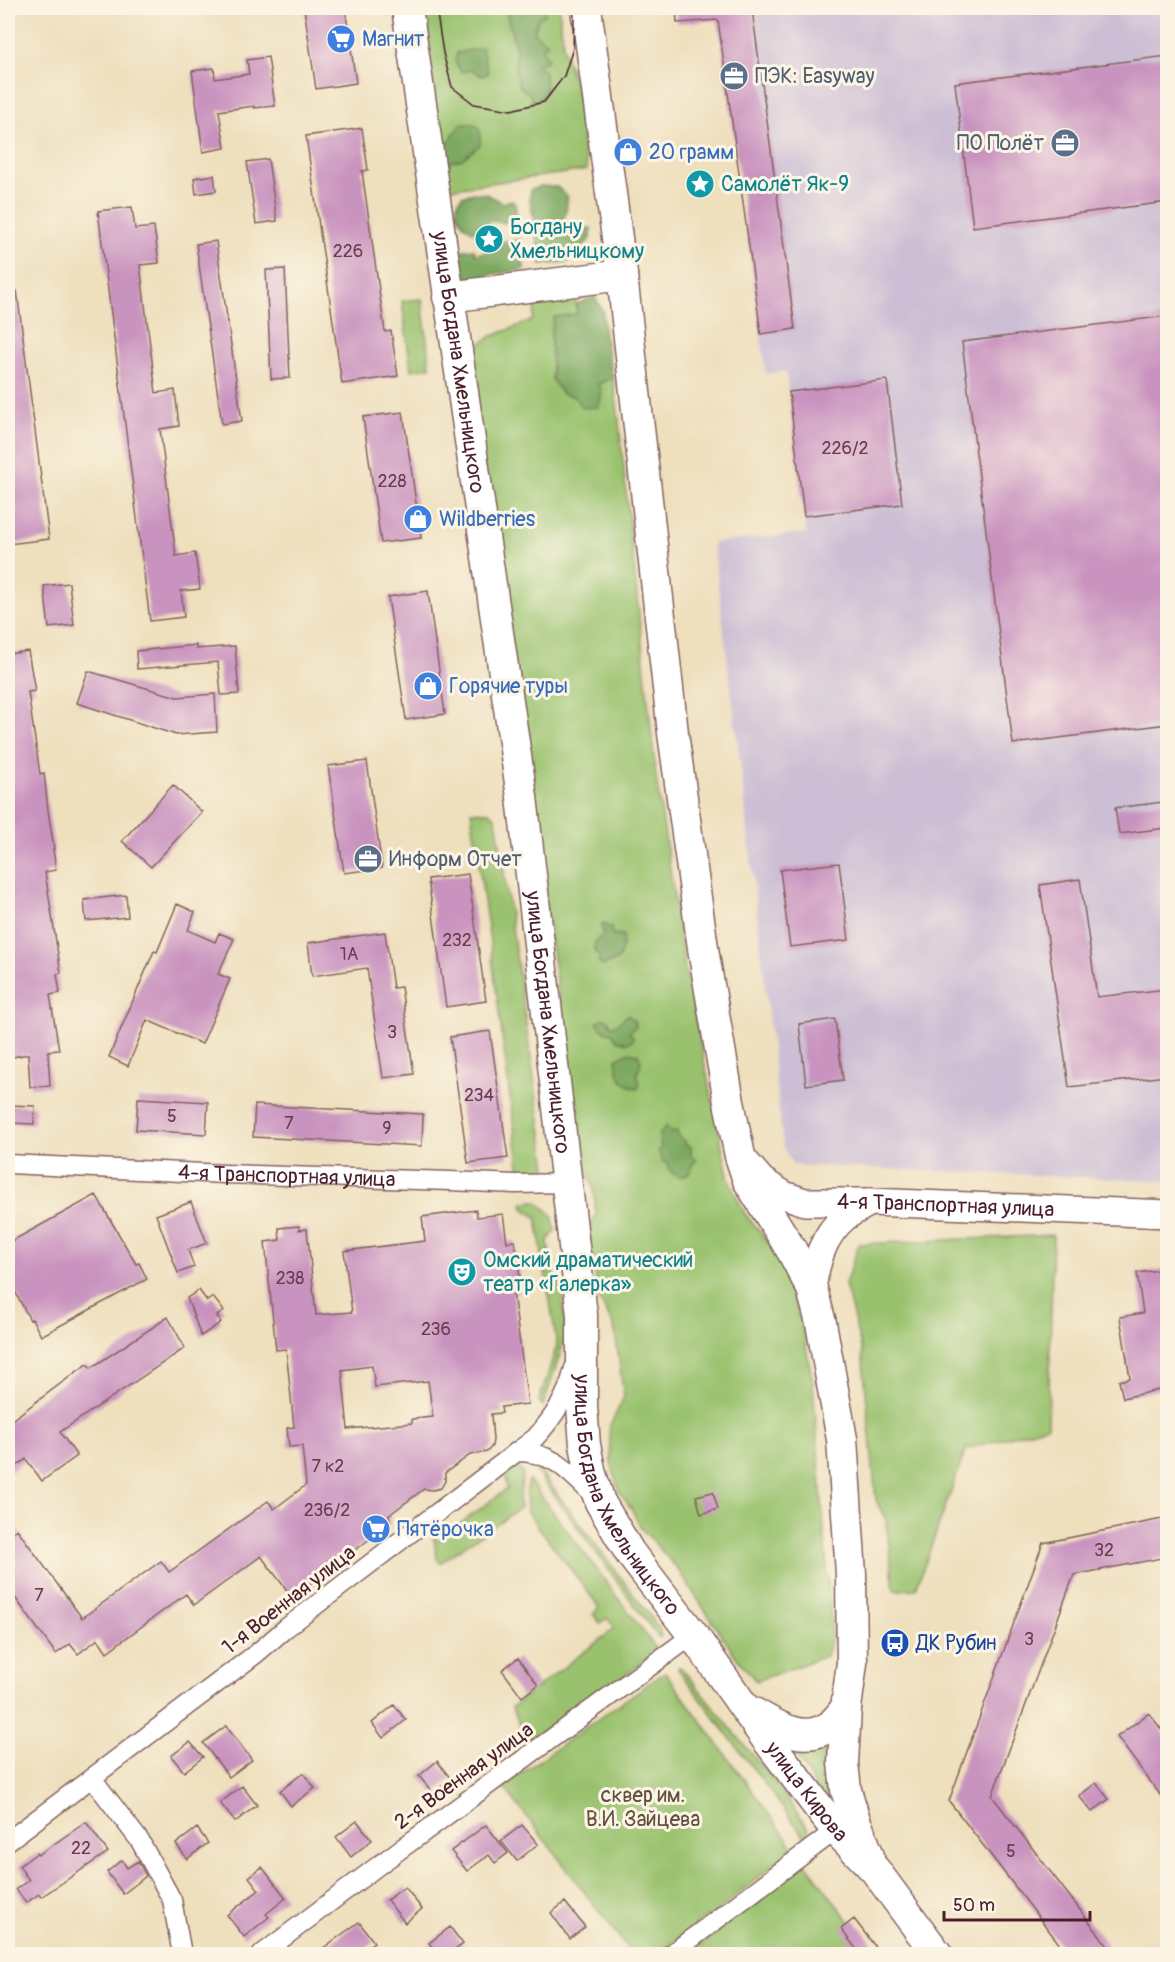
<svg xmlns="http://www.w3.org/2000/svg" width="1175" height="1962" font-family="Pangolin,sans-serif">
<rect width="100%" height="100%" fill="#fcf5e5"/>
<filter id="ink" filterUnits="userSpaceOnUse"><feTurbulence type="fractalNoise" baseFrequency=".0167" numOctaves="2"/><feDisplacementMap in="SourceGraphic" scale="12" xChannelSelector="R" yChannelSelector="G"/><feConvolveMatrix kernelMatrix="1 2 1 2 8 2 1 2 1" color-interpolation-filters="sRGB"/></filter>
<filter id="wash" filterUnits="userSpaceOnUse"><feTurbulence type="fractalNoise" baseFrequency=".008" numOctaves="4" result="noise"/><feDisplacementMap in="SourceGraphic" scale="24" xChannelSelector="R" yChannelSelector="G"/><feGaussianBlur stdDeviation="1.35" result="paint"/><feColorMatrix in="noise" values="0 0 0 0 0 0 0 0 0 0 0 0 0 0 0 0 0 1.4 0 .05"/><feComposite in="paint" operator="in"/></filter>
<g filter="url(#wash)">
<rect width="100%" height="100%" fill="#eedfbd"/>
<path fill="#ccbed4" d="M717,8H1167V1181L793,1165L783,1147L742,778L713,543L806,533L786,371L766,374Z"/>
<path fill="#9ac26e" stroke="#72704c" stroke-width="1.5" d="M423,8H559L564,52L576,86L587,170L446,189Z
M575,297L577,314L551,333L552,379L598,384L613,378L617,404L656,777L686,975L729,1180L745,1214L768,1242L787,1275L804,1335L813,1383L832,1634L826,1656L756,1681L736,1657L677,1568L640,1527L631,1508L619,1492L611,1463L609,1428L624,1397L614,1326L598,1297L588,1230L596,1214L594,1191L591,1180L584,1173L466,354L490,337L533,320L536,304Z
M422,299L430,367L411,370L402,301Z
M471,811L489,812L496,818L547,1168L536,1177L524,1180L520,1174L489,935Z
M536,1201L552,1215L556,1231L548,1240L550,1259L543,1260L537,1218L524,1208L523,1202Z
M1053,1235L1048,1426L966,1449L916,1589L894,1590L886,1520L876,1500L862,1351L845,1284L859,1244Z
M552,1269L554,1278L561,1282L566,1336L543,1406L539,1401L557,1345L545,1271Z
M531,1464L543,1475L659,1628L661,1637H658Z
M517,1465L523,1473L519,1501L520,1508L440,1563L437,1558L433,1535L438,1540L508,1488L506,1485V1474Z
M529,1480L658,1651L537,1741L523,1733L512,1707L615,1628L607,1618L600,1623L593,1614L600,1608L527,1512L526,1494Z
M678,1667H681L781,1790L809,1830L807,1840L678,1669Z
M665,1672L794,1848L709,1918L707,1917L659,1954H632L503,1786Z
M826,1740C821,1765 824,1787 830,1811L792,1748L811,1747Z
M805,1862L874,1954H690L797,1867Z"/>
<path fill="#7ba861" stroke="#626446" stroke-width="1.5" d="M505,8H541L546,14L538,19L534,33L548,43L542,48L548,60L537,65L545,72L546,90L541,99L532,101L530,95L519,86L515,69L516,49Z
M482,48L488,73L482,76L472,70L461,72L455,62L457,53Z
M461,124H474L480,129V145L461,160L450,161L449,166L441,169L439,144H447Z
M541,186L557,187L567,196C568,222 562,227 536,223C532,212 528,201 531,189Z
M474,193L486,194L503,203L511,200L515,203L517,216L507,223L489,221L473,231L464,225L456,212L457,204L462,196Z
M591,228V238L568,262L541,265L536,236Z
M521,239L524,269L466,279L453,278L451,251L474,249L475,254L502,250L501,242Z
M595,297L603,311L604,334L613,378L598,384L602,391L599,407L582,408L575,397L562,394L552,379L551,333L554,317L577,314L576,304Z
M603,924L611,928L612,934L623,935C623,945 622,952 618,960L602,966L598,961L600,957L594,950L595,942L604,934L601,926Z
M628,1015L634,1020L636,1026L629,1033L633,1036V1040L627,1043L617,1040L612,1033L606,1032L597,1023L603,1018L608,1020L612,1026C619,1025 622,1018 628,1015Z
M629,1052L638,1054L641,1062L637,1074L640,1084L637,1089C620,1083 618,1077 616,1059Z
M665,1127L668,1128L671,1133L677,1131L679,1138L685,1141V1145L691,1147V1156L697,1159L691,1167V1171C682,1181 671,1177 668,1164L663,1162L658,1151L661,1149L659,1135Z"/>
<g id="blocks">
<path fill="#c993bf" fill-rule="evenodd" d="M304,8H345L356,83L316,89Z
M676,8H725V13L752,9L795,329L761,334L718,20L677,23Z
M1167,56V202L973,227L955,83Z
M268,57L275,106L254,108V106L219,111L225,148L203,152L192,71L214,68L215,79L249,74L247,60Z
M362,128L368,170L362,171L385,332L391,331L398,376L342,384L306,136Z
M268,159L277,221L256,224L247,162Z
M214,175L216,191L196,194L194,178Z
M132,207L135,229L154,227L159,263L140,265L156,393L175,390L179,426L160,429L176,556L195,553L200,589L181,591L184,617L150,621L98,211Z
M216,241L242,421L222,424L196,244Z
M285,269L290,378L271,379L266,270Z
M8,291H17L49,539L8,544Z
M1167,316V724L1013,744L962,342Z
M887,380L902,504L804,516L789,392Z
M403,412L421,538L381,543L363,417Z
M69,583L74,625L49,628L44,586Z
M428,591L445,714L406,720L388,597Z
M196,645V649L235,646L239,694L221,695L218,662L137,669L136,651Z
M28,651L35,691L28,692L40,774L44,773L48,810L54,849H53L56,870L45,872L61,973L57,974L60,993L50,995L59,1050L48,1051L50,1086L30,1087L28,1054L8,1058V654Z
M88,671L177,697L215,694L217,732L176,735L77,703Z
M367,761L382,868L344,873L328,766Z
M173,785L202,812L151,867L122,841Z
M1163,802L1166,828L1119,834L1115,808Z
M839,863L849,940L790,947L780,870Z
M468,874L486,1001L446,1007L428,879Z
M1080,879L1097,997L1167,989V1076L1069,1087L1040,885Z
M126,895L128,917L86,921L84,900Z
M177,904L195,912L188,930L215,942L219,933L234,939L218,974L230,979L202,1044L147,1020L128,1066L109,1057L154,951L157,952Z
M385,932L393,988L401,987L414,1074L383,1078L367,968L312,976L308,943Z
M835,1019L843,1080L806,1085L799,1024Z
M490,1031L508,1158L468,1163L450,1037Z
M138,1098L208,1102L206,1134L136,1130Z
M8,1105L35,1106L34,1124L8,1123Z
M255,1105L423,1114L422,1146L253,1137Z
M96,1195L136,1264L139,1263L147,1279L41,1336L32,1319L30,1320L8,1278V1243Z
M191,1202L207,1243L188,1250L194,1267L178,1273L156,1215Z
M476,1210L477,1217L503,1214L507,1242L515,1241L522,1291L513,1292L528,1404L501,1407L502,1413L491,1414L493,1440L492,1446L487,1452L470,1455L445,1473V1481L441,1488L433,1490L424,1489L389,1515L390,1524L292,1597L261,1556L194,1605L186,1594L107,1652L98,1639L78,1654L70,1644L56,1654L8,1588V1536L17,1529L82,1618L161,1561L169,1572L268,1501L274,1509L306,1485L302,1446L289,1447L287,1428L294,1427L286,1349L276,1350L265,1242L280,1240L279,1228L299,1226V1230L307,1229L316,1315L352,1312L344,1251L425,1241L422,1217ZM372,1366L375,1387L428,1381L433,1417L412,1419V1423L348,1429L342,1370Z
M1167,1269V1388L1123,1398L1119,1381L1130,1378L1120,1317L1143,1313L1137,1273Z
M199,1290L207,1301L213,1297L224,1311L217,1316L221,1322L201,1336L187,1298Z
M168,1317L185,1348L60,1432L77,1456L42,1481L26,1459L8,1473V1423L87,1364L91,1368Z
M713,1492L718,1509L701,1514L696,1496Z
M1167,1518V1557L1074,1575L992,1796L1114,1954H1067L949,1801L1043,1543Z
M518,1658L538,1685L522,1697L502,1670Z
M394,1705L406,1720L383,1738L372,1723Z
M1149,1713L1167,1737V1804L1117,1737Z
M226,1726L252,1760L229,1777L203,1743Z
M190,1742L203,1757L184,1772L171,1756Z
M437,1761L451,1779L433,1793L419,1776Z
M303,1773L315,1788L291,1806L280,1791Z
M1096,1783L1109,1799L1092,1812L1079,1796Z
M242,1786L257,1805L235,1822L220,1803Z
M357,1821L372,1840L351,1857L336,1837Z
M86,1822L108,1852L41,1897L39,1894L26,1903L16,1889L29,1880L19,1866L37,1853L38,1855Z
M486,1825L508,1853L495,1863L489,1855L467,1871L451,1851Z
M522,1825L538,1844L517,1861L501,1841Z
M197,1828L208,1843L187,1859L176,1844Z
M122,1860L127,1868L138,1861L146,1876L123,1894L107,1872Z
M262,1867L286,1898L266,1914L269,1917L244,1937L227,1915L259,1890L249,1877Z
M405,1887L422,1909L405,1923L387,1900Z
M565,1902L585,1927L570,1939L551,1913Z
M854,1919L881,1954H860L841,1929Z
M359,1922L374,1942L357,1954H315Z
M450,1927L463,1944L449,1954H438L429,1943Z"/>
</g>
</g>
<g filter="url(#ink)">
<use href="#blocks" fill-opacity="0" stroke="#83625e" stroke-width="1.5"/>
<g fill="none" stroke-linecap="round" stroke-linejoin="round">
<g stroke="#83625e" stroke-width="21">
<g id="street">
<path id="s1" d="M8,1164L225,1174L451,1181L515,1184L567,1183"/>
<path d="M516,1452C554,1452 568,1471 594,1496"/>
<path d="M92,1778L140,1841L172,1900L182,1954"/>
<path d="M8,1841L257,1653L286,1628L535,1438C554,1417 568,1396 574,1368"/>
<path d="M262,1954L379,1865L693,1635"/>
<path d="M671,1954L836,1830"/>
</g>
</g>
<g stroke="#83625e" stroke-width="30">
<g id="secondary">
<path id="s2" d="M743,1159L762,1181L784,1195L805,1202H870L1168,1214"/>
<path d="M812,1289C816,1262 823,1235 845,1217C853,1211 862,1207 870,1202"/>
</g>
</g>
<g stroke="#83625e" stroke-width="33">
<g id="primary">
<path id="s3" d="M407,8L522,797L582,1315V1406L585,1445L591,1474L600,1502L630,1553L693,1635L768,1741L836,1830L875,1870L937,1954"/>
<path d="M586,8L622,275L673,733L704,955L729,1102L740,1156L748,1180L792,1251L812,1289L821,1323L842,1439L851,1574L852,1663L846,1708L843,1763L846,1790L855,1820L869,1856"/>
<path d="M448,297L622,275"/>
<path d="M752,1712C776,1725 803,1745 830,1726C836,1721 841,1714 846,1708"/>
</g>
</g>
<use href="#street" stroke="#fff" stroke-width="18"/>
<use href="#secondary" stroke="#fff" stroke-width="27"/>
<use href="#primary" stroke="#fff" stroke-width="30"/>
<path stroke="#4a1f2b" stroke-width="1.5" d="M436,8L443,53L452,87L474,104L511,110L544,102L564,76L573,48L574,18L573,8"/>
</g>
</g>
<defs>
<g id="supermarket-disc" transform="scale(1.5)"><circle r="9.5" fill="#3f7fe0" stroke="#fcf5e5"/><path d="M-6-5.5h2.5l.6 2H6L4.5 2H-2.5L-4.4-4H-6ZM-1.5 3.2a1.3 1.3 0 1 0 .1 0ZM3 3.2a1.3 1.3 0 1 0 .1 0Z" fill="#fff"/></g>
<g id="office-disc" transform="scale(1.5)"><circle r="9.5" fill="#5c6f8a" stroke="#fcf5e5"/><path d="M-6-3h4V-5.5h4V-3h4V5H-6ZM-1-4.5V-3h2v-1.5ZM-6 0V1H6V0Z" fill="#fff"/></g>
<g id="shop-disc" transform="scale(1.5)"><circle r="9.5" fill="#3f7fe0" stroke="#fcf5e5"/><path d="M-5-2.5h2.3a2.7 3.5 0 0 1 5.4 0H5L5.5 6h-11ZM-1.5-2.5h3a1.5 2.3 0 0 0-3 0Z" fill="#fff"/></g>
<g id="sight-disc" transform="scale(1.5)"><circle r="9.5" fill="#0f9aa8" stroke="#fcf5e5"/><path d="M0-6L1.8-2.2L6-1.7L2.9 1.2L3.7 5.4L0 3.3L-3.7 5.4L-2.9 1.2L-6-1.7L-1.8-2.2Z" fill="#fff"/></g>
<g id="theatre-disc" transform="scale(1.5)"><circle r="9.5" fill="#0f9aa8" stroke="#fcf5e5"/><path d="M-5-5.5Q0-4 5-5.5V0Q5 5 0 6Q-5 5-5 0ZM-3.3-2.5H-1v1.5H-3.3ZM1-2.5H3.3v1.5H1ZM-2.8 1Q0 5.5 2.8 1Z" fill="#fff"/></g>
<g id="bus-disc" transform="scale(1.5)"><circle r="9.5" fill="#1a4fb4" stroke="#fcf5e5"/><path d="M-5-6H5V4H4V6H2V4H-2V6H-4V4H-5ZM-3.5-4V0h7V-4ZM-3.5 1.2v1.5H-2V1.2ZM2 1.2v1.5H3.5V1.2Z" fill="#fff"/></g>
</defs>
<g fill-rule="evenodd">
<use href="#supermarket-disc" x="341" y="39"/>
<use href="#office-disc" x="734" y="76"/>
<use href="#office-disc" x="1065" y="143"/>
<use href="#shop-disc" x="628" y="152"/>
<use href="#sight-disc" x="700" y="184"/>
<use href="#sight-disc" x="489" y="239"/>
<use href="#shop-disc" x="418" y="519"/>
<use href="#shop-disc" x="428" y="686"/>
<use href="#office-disc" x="368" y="859"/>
<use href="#theatre-disc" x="462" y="1272"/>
<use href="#supermarket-disc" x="376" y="1529"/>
<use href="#bus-disc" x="895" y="1643"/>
</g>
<g text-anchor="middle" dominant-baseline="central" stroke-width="6" stroke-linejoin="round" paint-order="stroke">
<g font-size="18" fill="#6a3c50">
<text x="348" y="251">226</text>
<text x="845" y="448">226/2</text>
<text x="392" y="481">228</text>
<text x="457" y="940">232</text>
<text x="349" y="954">1А</text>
<text x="392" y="1032">3</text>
<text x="479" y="1095">234</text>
<text x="172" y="1116">5</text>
<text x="289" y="1123">7</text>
<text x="387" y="1128">9</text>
<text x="290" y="1278">238</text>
<text x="436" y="1329">236</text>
<text x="328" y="1466">7 к2</text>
<text x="327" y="1510">236/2</text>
<text x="1104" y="1550">32</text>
<text x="39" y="1595">7</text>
<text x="1029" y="1639">3</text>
<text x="81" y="1848">22</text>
<text x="1011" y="1851">5</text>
</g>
<g font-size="21" fill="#366cbe" stroke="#fcf5e5" text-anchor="start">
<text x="362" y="39">Магнит</text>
<text x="649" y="152">20 грамм</text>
<text x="439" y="519">Wildberries</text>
<text x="449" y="686">Горячие туры</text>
<text x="397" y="1529">Пятёрочка</text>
</g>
<g font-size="21" fill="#4e5e75" stroke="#fcf5e5" text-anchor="start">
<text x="755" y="76">ПЭК: Easyway</text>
<text x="1044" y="143" text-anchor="end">ПО Полёт</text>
<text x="389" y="859">Информ Отчет</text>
</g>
<g font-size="21" fill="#0d838f" stroke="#fcf5e5" text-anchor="start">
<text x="721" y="184">Самолёт Як-9</text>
<text x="510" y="227">Богдану<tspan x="510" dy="24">Хмельницкому</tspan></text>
<text x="483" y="1260">Омский драматический<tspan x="483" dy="24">театр «Галерка»</tspan></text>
</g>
<g font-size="21" fill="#4a1f2b" stroke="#fcf5e5">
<text stroke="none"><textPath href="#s3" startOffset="358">улица Богдана Хмельницкого</textPath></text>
<text stroke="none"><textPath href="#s3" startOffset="1024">улица Богдана Хмельницкого</textPath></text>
<text stroke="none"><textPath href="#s1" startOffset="279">4-я Транспортная улица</textPath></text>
<text stroke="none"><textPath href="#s2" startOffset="218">4-я Транспортная улица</textPath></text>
<text stroke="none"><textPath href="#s3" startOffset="1510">улица Богдана Хмельницкого</textPath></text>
<text transform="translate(289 1600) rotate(-38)">1-я Военная улица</text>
<text transform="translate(464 1776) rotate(-36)">2-я Военная улица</text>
<text stroke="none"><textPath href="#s3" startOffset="1864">улица Кирова</textPath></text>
</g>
<g font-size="21" fill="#164399" stroke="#fcf5e5" text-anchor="start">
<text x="916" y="1643">ДК Рубин</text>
</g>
<g font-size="21" fill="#62503f" stroke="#fcf5e5">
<text x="643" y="1795">сквер им.<tspan x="643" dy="24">В.И. Зайцева</tspan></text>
</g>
</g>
<rect width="1175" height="1962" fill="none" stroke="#fcf5e5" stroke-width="30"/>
<path d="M944 1911v9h146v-9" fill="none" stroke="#4a1f2b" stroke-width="3"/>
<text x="953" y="1911" font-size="18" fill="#4a1f2b" stroke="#fcf5e5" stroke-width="4.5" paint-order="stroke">50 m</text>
</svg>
